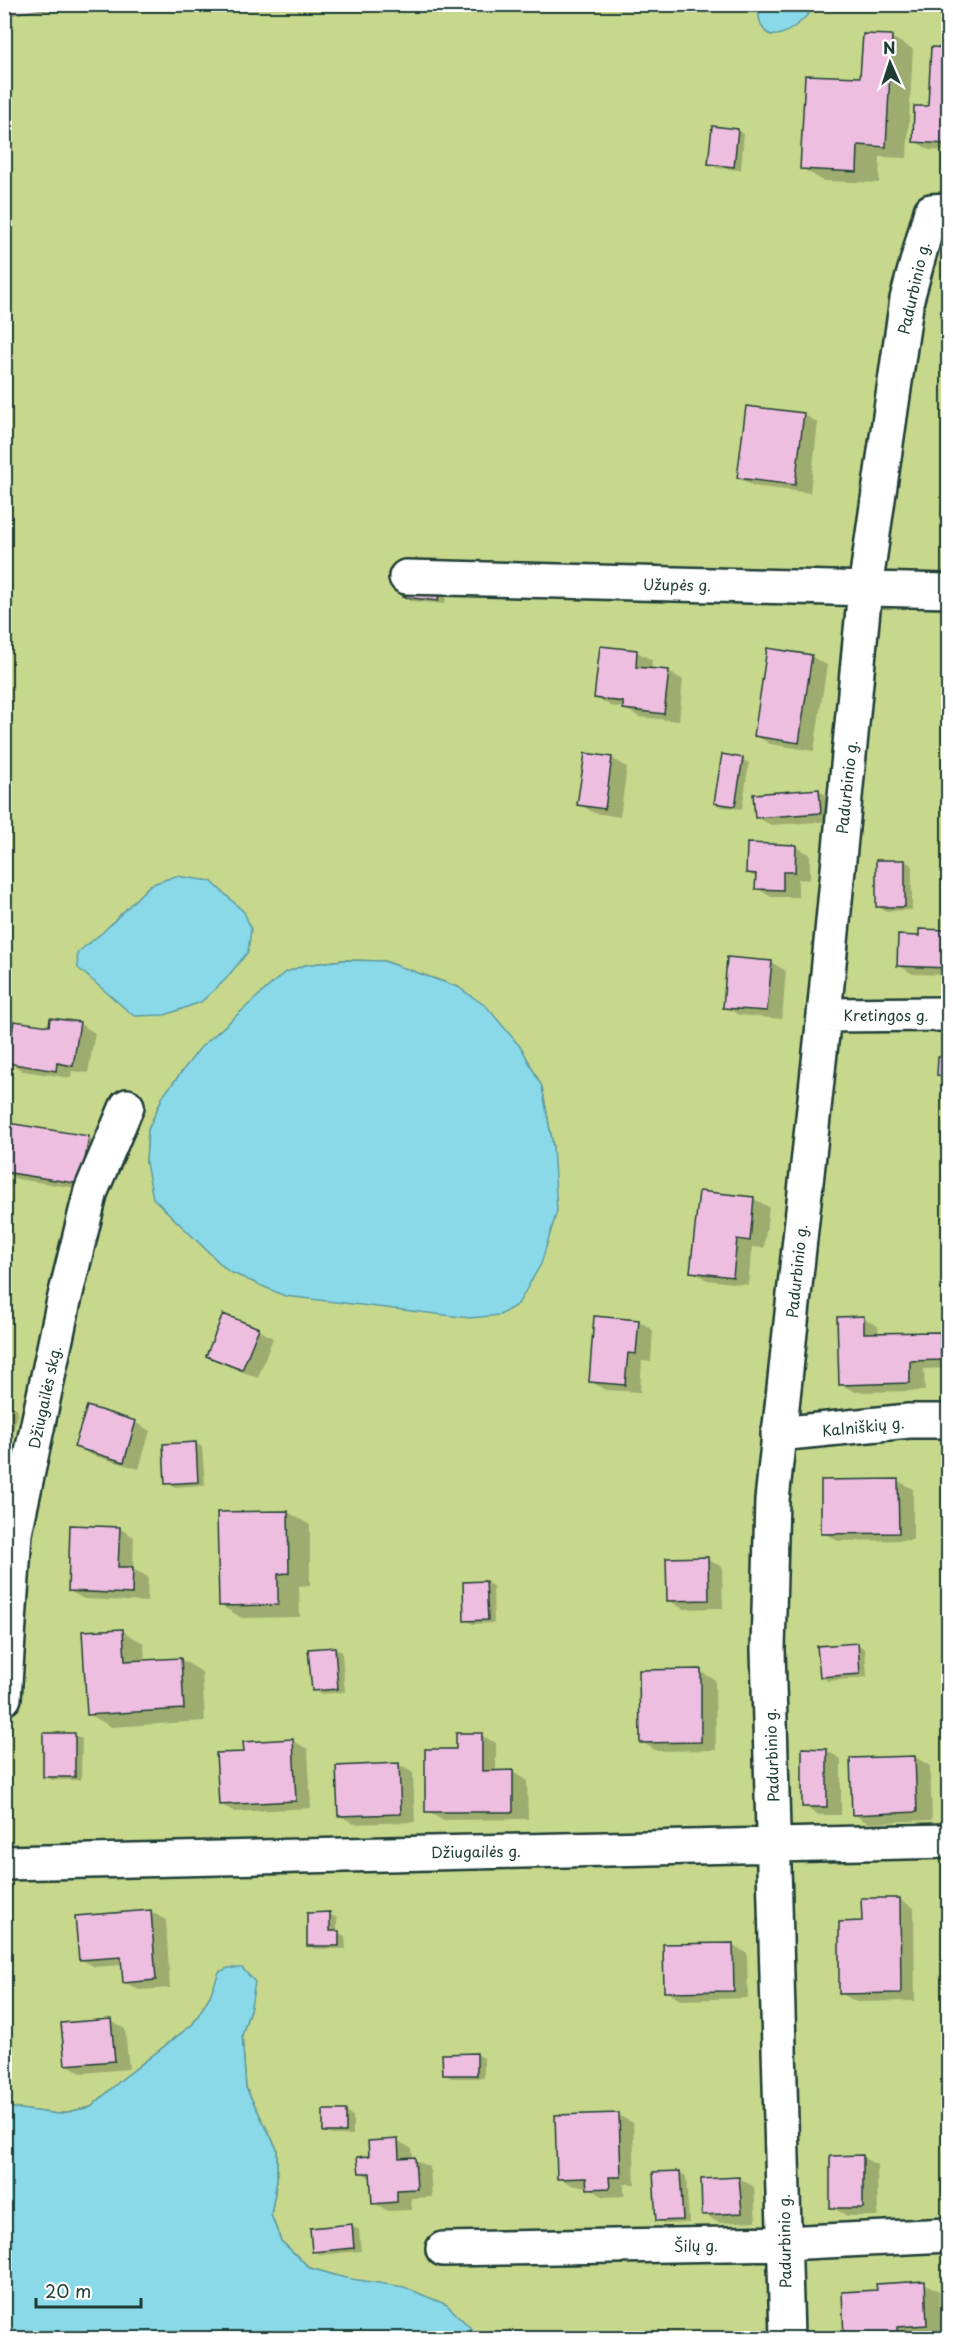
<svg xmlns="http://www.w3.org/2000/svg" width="953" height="2343" font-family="'Playpen Sans',sans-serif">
<rect width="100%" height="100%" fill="#faecf6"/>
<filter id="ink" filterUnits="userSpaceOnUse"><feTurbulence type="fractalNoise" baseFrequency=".0167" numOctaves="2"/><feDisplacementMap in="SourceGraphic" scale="12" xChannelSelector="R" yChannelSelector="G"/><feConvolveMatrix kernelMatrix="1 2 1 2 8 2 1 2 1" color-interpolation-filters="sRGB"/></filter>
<g filter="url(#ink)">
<path fill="#c7d88d" stroke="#738a60" stroke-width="1.5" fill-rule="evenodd" d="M83,4L948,5V2338H481L345,2278L310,2268L281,2241L271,2215L277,2180V2149L246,2088L242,2035L251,2006L220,1972L210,1996L193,2024L121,2080L91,2107L58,2114L12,2108L5,2111L4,15ZM343,960L384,961L458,987L522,1049L542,1087L553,1146L146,1163L148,1130L163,1096L305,965Z"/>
<path fill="#8ad9e8" stroke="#5f9ba0" stroke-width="1.5" d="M758,5V4L816,5C797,30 759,58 758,5Z
M176,876L211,881L244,912L251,929L248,952L224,981L201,1002L165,1015L134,1016L78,968L77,953L103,932L150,885Z
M343,960L384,961L458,987L487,1007L522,1049L542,1087L553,1146L557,1211L541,1264L518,1304L500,1315L470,1318L285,1296L228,1271L153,1198L146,1163L148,1130L163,1096L200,1048L284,973L305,965Z
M228,1968H242L255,1982L251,2006L242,2035L246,2088L277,2149V2180L271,2215L281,2241L310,2268L345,2278L404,2287L447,2305L481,2338H5V2111L12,2108L58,2114L91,2107L121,2080L193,2024L210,1996L219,1972Z"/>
<path fill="#0003" d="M891,37L913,49L907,158L880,157L879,183L823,181L802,168Z
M932,49H948V151L929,150L915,141L929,108Z
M737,130L744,134L741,170L717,168L710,163Z
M803,414L818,423L810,493L753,486L738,477Z
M447,589L445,604L411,601L404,597Z
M768,650L812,657L827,665L814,751L770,744L755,735Z
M637,652L652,660L651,670L668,671L683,680L679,721L639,717L624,708L611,706L596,698Z
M612,758L627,767L620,817L594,813L579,804Z
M742,759L749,763L742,809L722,807L715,803Z
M819,791L834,799L835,821L771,825L756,817Z
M795,846L810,855V880L798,879V897H771L757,888V878L747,872Z
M904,861L912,865V910L885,911L877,906Z
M921,931L948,932V975L913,974L898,965L921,937Z
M771,962L786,971L782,1019L739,1015L725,1007Z
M52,1019L80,1024L95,1033L88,1073L72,1071L71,1078L23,1071L9,1062L50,1028Z
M939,1059H948V1078L938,1074Z
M88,1137L103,1146L96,1191L17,1179L4,1172V1153Z
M754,1199L769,1207L764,1248L752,1247L748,1285L707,1280L692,1271Z
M863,1318L878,1326L879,1334L940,1333L948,1338V1368L924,1369L925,1391L855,1392L840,1384Z
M639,1321L653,1330L651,1362L642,1361L640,1392L605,1390L590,1381Z
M258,1329L273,1338L258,1378L223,1364L208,1356Z
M4,1401L18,1409L11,1445L24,1453L4,1503Z
M88,1408L136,1423L150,1431L139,1469L91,1455L76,1446Z
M195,1443L202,1447L205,1485L174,1487L167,1483Z
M898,1481L913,1489V1540L838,1541L823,1533Z
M288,1512L310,1525V1585L299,1586L300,1617L242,1618L220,1605Z
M119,1528L134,1537L133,1569L148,1577L147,1602L84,1599L69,1591Z
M707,1559L722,1567L723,1608L683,1609L668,1600Z
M486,1582L493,1586L494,1623L473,1624L466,1620Z
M122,1631L144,1643L145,1662L181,1659L202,1672L205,1721L111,1727L89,1714Z
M857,1644L865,1649L867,1677L828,1681L821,1676Z
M335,1648L342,1652L345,1692L321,1694L313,1690Z
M700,1671L715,1680L716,1750L657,1751L642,1742Z
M74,1735L82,1739L81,1780H52L45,1776Z
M481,1735L496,1743V1772H513L527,1781L528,1819L442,1820L427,1811L457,1750Z
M293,1741L308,1749L311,1808L235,1812L220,1804L245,1753Z
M826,1750L841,1759V1815H819L804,1806Z
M915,1757L930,1766L932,1820L868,1823L853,1814Z
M398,1764L413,1773L415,1822L354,1824L339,1815Z
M899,1899L914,1908L915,2001L856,2002L841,1993L863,1922Z
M151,1912L166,1920L170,1988L139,1990L124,1982L123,1965L95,1967L80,1959Z
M329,1914L337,1918V1932L345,1936L346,1949H315L308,1945Z
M732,1945L747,1953L748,1998L680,2000L666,1991Z
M110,2020L125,2029L129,2069L81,2073L67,2064Z
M477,2054L484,2058V2078H451L444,2074Z
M345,2112L353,2116V2135H331L324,2131Z
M618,2115L633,2123L635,2184H624V2196L603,2197L588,2186H574L559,2178Z
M397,2140L412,2149L413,2159L430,2167L432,2197L411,2198L412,2210L388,2211L374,2203L372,2179L360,2172L371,2158Z
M862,2157L877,2165L878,2216H847L832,2207Z
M679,2172L686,2176L689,2223L665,2224L658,2220Z
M739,2178L754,2187L756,2221L719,2223L704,2214Z
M352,2226L359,2230L361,2251L321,2255L314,2251Z
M924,2283L939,2291L941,2333L911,2335V2338H846L844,2293L878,2292Z
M944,2286H948V2336L946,2335Z"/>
<path fill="#eebee0" stroke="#1f3d34" stroke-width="1.5" d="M863,34L892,35L886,147L858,145L857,172L800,169L805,75L860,77Z
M931,47L948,48L947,144L913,142L914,106H928Z
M712,126L738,129L734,167L708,164Z
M746,406L804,413L795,485L737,478Z
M404,580L440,584L438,601L403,597Z
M600,646L637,650L636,667L669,670L664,714L623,709V702L594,698Z
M767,648L812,655L799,743L754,736Z
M585,753L612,757L605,809L577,805Z
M722,754L743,758L735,806L714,803Z
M819,789L821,813L755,818L753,794Z
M747,843L796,845L795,872H783V890L755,889L756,874L746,873Z
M876,860H905V907H876Z
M919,929L948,930V968L897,966L898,935L919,936Z
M727,957L772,961L767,1011L723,1008Z
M50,1018L80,1022L73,1066L57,1063L56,1071L7,1063L14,1021L49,1026Z
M938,1057H948V1076L937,1075Z
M8,1123L89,1136L81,1184L4,1172V1143Z
M699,1191L754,1197L750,1241L737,1239L733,1277L690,1272Z
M223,1314L259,1328L242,1370L206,1356Z
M594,1316L639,1320L636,1354L628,1353L625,1385L589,1382Z
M864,1316V1333L940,1332L941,1360L910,1361V1383L839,1385L837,1317Z
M87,1406L136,1421L124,1462L74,1447Z
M4,1442L10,1443L4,1468Z
M196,1442L198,1482L165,1484L163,1444Z
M898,1479L899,1533L821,1534V1480Z
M288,1511L289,1573L278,1574V1605L219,1606L217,1512Z
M70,1525L120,1527L118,1567H133L132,1594L68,1591Z
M708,1557L709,1600L667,1601L666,1558Z
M486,1581L488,1620L464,1621L463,1582Z
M123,1629L125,1661L181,1658L184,1709L87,1715L82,1631Z
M858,1643L860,1674L820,1677L817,1646Z
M335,1647L338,1689L312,1691L308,1649Z
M701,1669V1742L640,1743L639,1670Z
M947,1722H948V1772H947Z
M43,1733H75V1777H43Z
M456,1733H482V1771L513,1770V1812H425V1749H456Z
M293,1739L296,1801L219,1805L216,1753L244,1752L243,1742Z
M802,1748L827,1749V1807H802Z
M915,1756L917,1812L852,1815L850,1758Z
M399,1763L401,1814L338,1816L336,1766Z
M861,1898H900L901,1993L839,1994V1922L862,1921Z
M151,1910L156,1980L123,1983L121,1957L79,1960L75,1916Z
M330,1912V1931H339V1946H307V1913Z
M733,1943L734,1991L664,1992L663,1944Z
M111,2019L115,2061L65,2065L61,2023Z
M477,2053V2075H443L442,2054Z
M323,2110H346V2132H323Z
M619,2113L621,2177H609L610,2188L587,2189L586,2178L557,2179L555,2115Z
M398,2139L399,2158L415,2157L417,2189L397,2190V2202L372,2204L370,2173H359L357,2157L369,2156L368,2141Z
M863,2155V2208H830V2156Z
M680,2171L683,2220L656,2221L653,2172Z
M739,2177L742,2213L702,2215L701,2179Z
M352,2224L354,2248L312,2252L310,2228Z
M925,2281L927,2325L897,2327V2338H844L842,2292L877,2290L876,2284Z
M943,2285H948V2335H945Z"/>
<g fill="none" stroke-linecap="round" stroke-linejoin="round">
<g stroke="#1f3d34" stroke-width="38">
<path id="street" d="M406,577L948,591
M824,1015L948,1014
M778,1434L909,1421H948
M4,1698L15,1533L63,1305L91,1191L127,1106
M4,1863L948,1841
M443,2249L784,2243L948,2235
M787,2338L768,1649L772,1500L824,1015L865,589L907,299L931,211L948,210"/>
</g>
<use href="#street" stroke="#fff" stroke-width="33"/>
</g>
</g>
<g text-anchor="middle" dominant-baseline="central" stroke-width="5" stroke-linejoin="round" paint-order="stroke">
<g font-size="15" fill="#1f3d34" stroke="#fff">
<text transform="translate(913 288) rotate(-77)">Padurbinio g.</text>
<text transform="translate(677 584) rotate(1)">Užupės g.</text>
<text transform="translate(846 787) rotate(-84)">Padurbinio g.</text>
<text x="886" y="1014">Kretingos g.</text>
<text transform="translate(796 1271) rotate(-84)">Padurbinio g.</text>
<text transform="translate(44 1397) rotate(-78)">Džiugailės skg.</text>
<text transform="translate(863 1426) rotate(-6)">Kalniškių g.</text>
<text transform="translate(771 1755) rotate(-92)">Padurbinio g.</text>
<text transform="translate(476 1851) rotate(-1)">Džiugailės g.</text>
<text transform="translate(784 2241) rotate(-91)">Padurbinio g.</text>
<text transform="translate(696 2245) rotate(-1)">Šilų g.</text>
</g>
</g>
<rect width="953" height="2343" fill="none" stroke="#fff" stroke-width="24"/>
<rect x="12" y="12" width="929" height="2319" fill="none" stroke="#1f3d34" stroke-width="2" filter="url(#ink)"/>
<g transform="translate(890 63) rotate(357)" stroke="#ffffff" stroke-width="4.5" paint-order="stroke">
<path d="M0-4.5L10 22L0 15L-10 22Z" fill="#1f3d34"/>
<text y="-9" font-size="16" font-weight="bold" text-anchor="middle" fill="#1f3d34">N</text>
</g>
<path d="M36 2298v9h105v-9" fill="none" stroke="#1f3d34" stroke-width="3"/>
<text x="45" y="2298" font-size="18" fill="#1f3d34" stroke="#ffffff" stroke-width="4.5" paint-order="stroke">20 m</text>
</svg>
